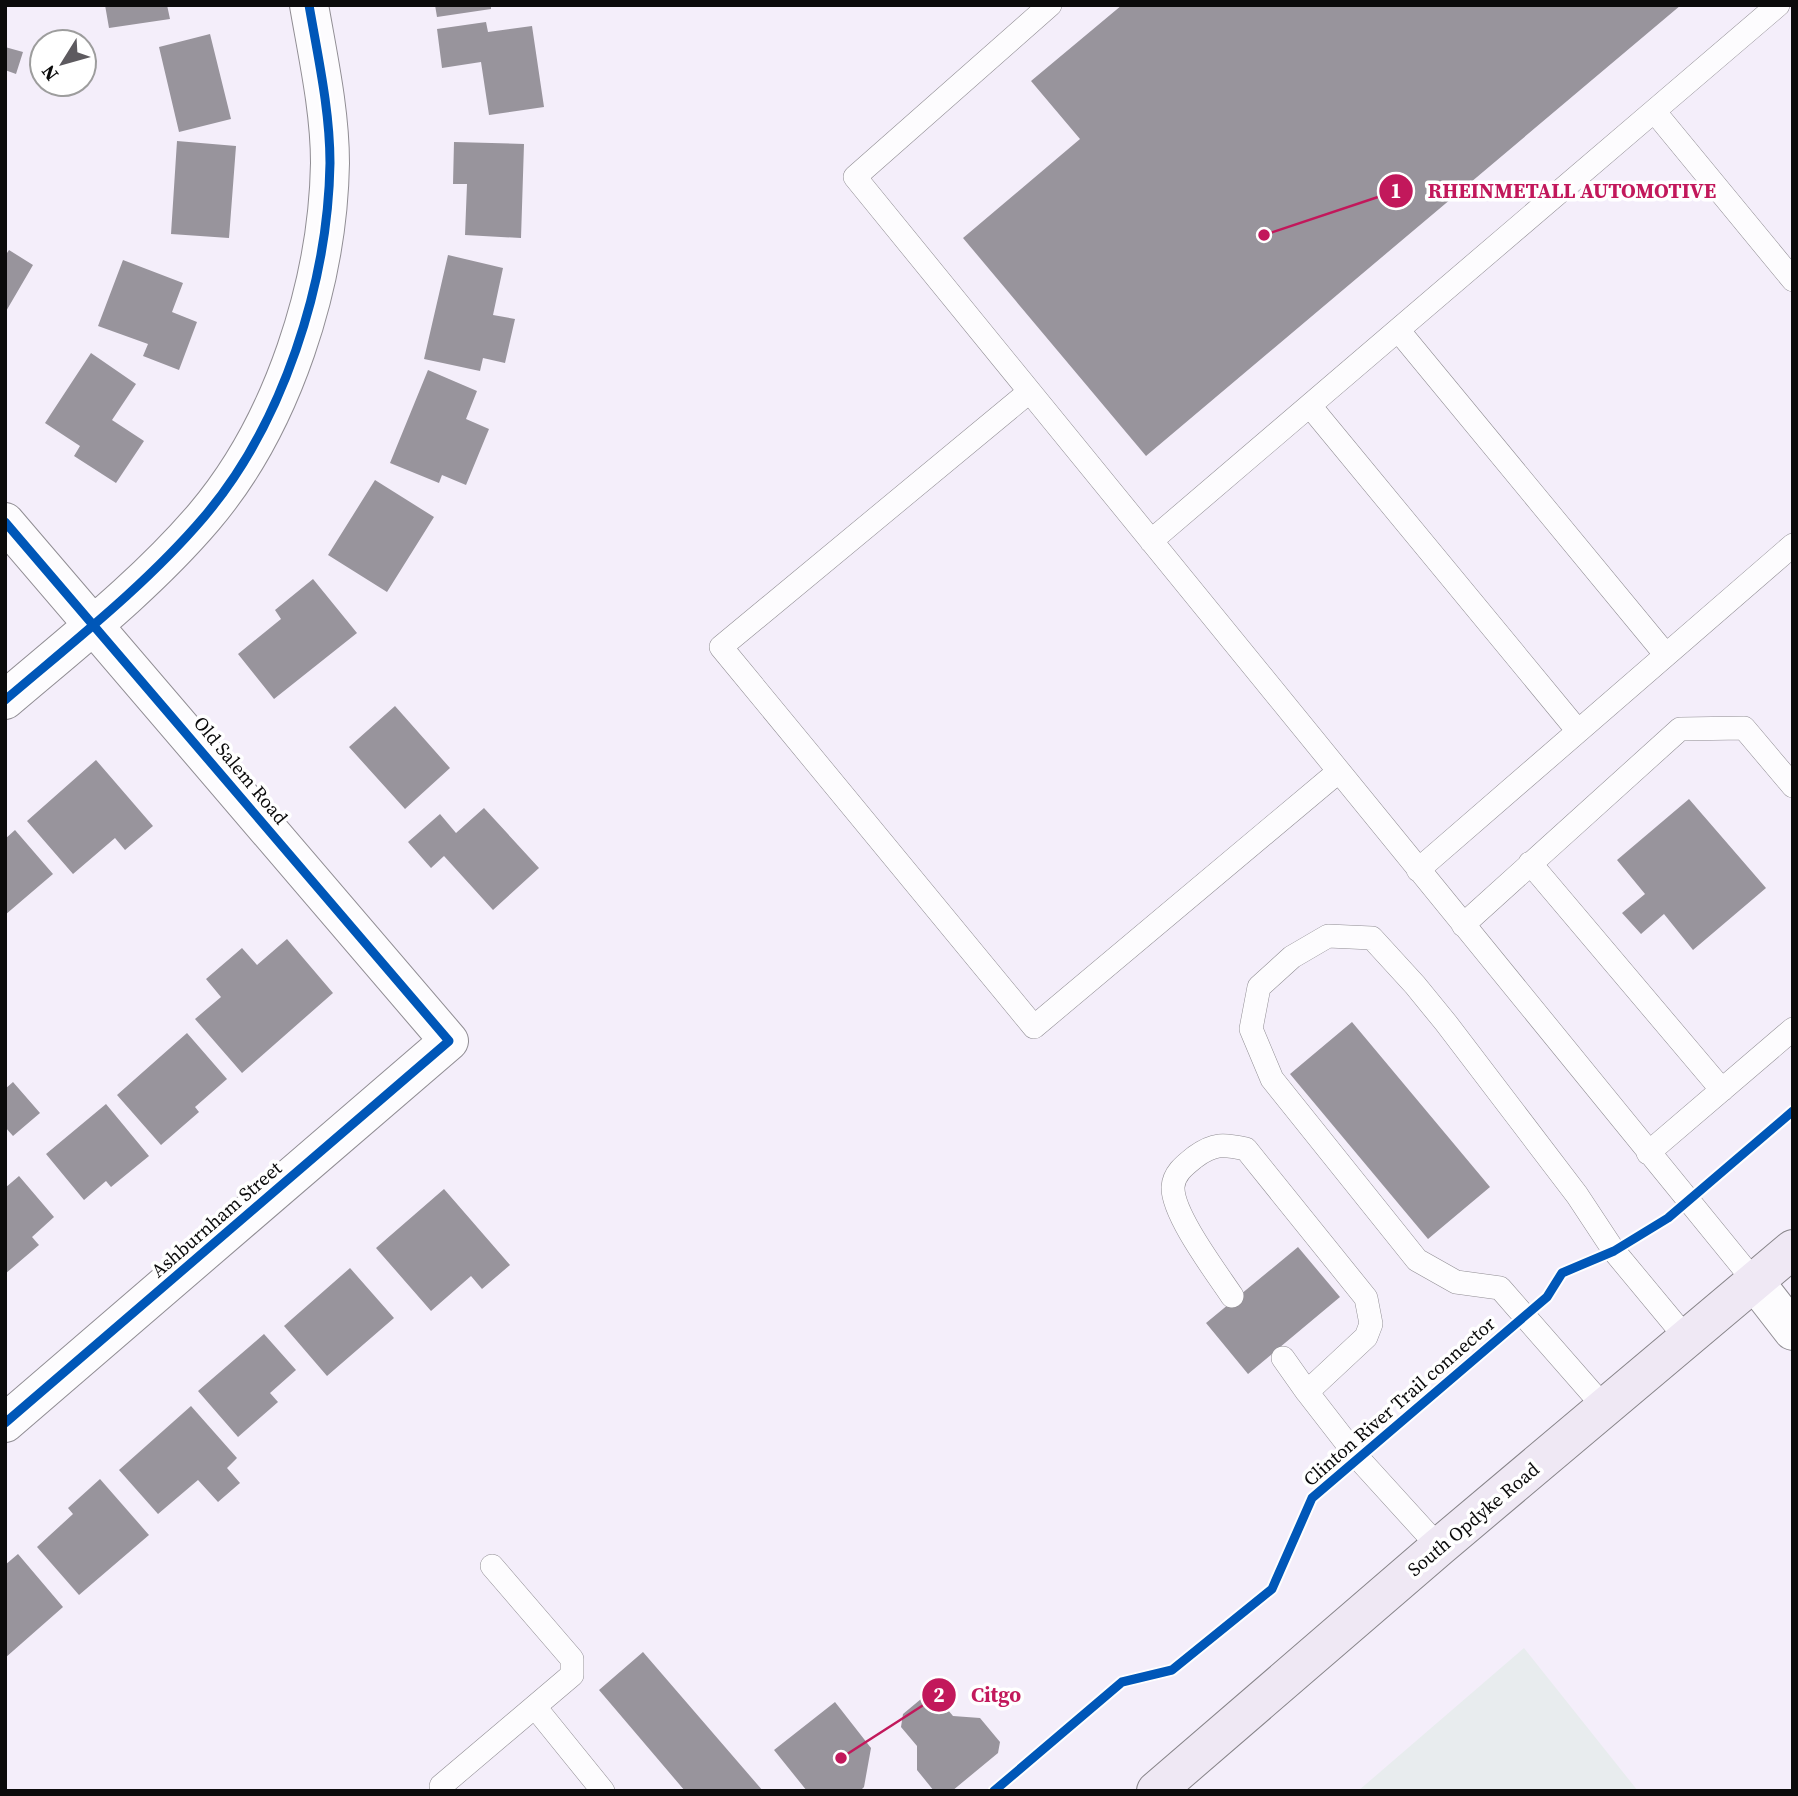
<svg xmlns="http://www.w3.org/2000/svg" width="1798" height="1796" font-family="'Source Serif 4',serif">
<rect width="100%" height="100%" fill="#f4eefa"/>
<path fill="#e8ecee" d="M1524,1648L1638,1791H1358Z"/>
<path fill="#98949c" d="M105,5H167L170,19L109,28Z
M435,5H491V9L437,17Z
M1122,5H1681L1146,456L963,238L1080,139L1031,81Z
M486,22L488,32L532,26L544,107L489,115L481,62L442,68L437,29Z
M210,34L231,119L179,132L159,47Z
M5,47L23,52L16,74L5,70Z
M177,141L236,146L229,238L171,234Z
M454,142L524,144L521,238L465,235L467,184H453Z
M9,250L33,265L5,313V256Z
M448,255L503,268L493,315L515,319L505,363L483,358L480,371L424,359Z
M123,260L183,283L172,312L197,322L179,370L143,356L148,344L98,326Z
M91,353L136,384L112,420L144,441L116,483L74,456L80,446L45,423Z
M428,370L477,391L466,419L489,429L466,485L442,475L439,483L390,463Z
M375,480L434,517L387,592L328,555Z
M313,579L357,633L274,699L238,654L281,619L275,610Z
M395,706L450,768L405,809L349,747Z
M96,760L153,826L125,850L115,838L73,874L27,821Z
M1689,799L1766,888L1693,950L1664,914L1641,934L1622,913L1645,894L1617,860Z
M484,808L539,868L493,910L444,856L431,868L408,842L440,814L456,833Z
M15,830L53,874L5,915V839Z
M287,939L333,993L242,1073L195,1019L221,997L206,979L242,948L257,965Z
M1352,1022L1490,1187L1428,1239L1290,1074Z
M187,1033L227,1079L195,1107L199,1112L161,1145L117,1095Z
M13,1082L40,1113L13,1136L5,1127V1089Z
M106,1104L149,1156L111,1187L106,1181L84,1200L46,1154Z
M19,1176L54,1217L32,1237L39,1245L5,1274V1188Z
M444,1189L510,1265L482,1289L471,1276L431,1311L376,1248Z
M1298,1247L1340,1297L1248,1374L1206,1323Z
M350,1268L394,1318L327,1376L284,1326Z
M264,1334L296,1370L270,1393L278,1402L238,1437L198,1391Z
M191,1406L237,1458L227,1468L240,1483L218,1502L198,1480L158,1514L119,1470Z
M100,1479L149,1535L79,1595L37,1547L73,1514L68,1508Z
M18,1554L63,1607L5,1658V1565Z
M643,1652L763,1791H685L599,1690Z
M927,1694L937,1697L953,1716L980,1718L1000,1742L998,1753L952,1791H934L917,1770V1746L901,1727L903,1714Z
M835,1702L871,1748L864,1787L860,1791H807L774,1750Z"/>
<g fill="none" stroke-linecap="round" stroke-linejoin="round">
<g stroke="#908d93" stroke-width="24">
<path id="lane" d="M1050,5L855,177L1755,1282
M1778,5L1654,111L1793,280
M1398,330L1666,655
M1029,392L721,647L1034,1027L1338,772
M1310,406L1578,731
M1151,541L1654,111
M1530,863L1722,1090
M1418,870L1793,545
M1463,925L1680,729L1744,728L1793,786
M1648,1153L1793,1029
M1232,1296C1216,1272 1172,1214 1173,1187C1174,1173 1185,1165 1195,1157C1214,1143 1224,1144 1246,1149L1366,1298L1371,1324L1366,1337L1307,1392L1359,1459L1439,1547
M1283,1358L1307,1392
M1605,1408L1500,1288L1456,1282L1417,1260L1272,1079L1251,1029L1259,987L1292,957L1328,936L1372,938L1415,985L1446,1023L1577,1195L1614,1251L1687,1339
M535,1707L603,1791
M441,1786L572,1675V1659L492,1566"/>
</g>
<g stroke="#908d93" stroke-width="40">
<path id="street" d="M5,522L449,1041L5,1423
M5,700C73,642 146,585 204,517C283,424 328,283 330,163C330,111 318,57 309,5
M1755,1282L1793,1331"/>
</g>
<g stroke="#878489" stroke-width="40">
<path id="secondary" d="M1156,1791L1439,1547L1793,1249"/>
</g>
<use href="#lane" stroke="#fdfcfe" stroke-width="23"/>
<use href="#street" stroke="#fdfcfe" stroke-width="38"/>
<use href="#secondary" stroke="#efe8f4" stroke-width="38"/>
<g stroke="#fff" stroke-width="13">
<path id="cycleway" d="M5,522L449,1041L5,1423
M5,700C73,642 146,585 204,517C283,424 328,283 330,163C330,111 318,57 309,5
M994,1791L1122,1682L1172,1670L1272,1589L1312,1498L1547,1297L1562,1273L1614,1251L1668,1218L1793,1111"/>
</g>
<use href="#cycleway" stroke="#0057b8" stroke-width="9"/>
</g>
<g text-anchor="middle" dominant-baseline="central" stroke-width="7" stroke-linejoin="round" paint-order="stroke">
<g font-size="19" fill="#0b0b0b" stroke="#fff">
<text transform="translate(241 770) rotate(50)">Old Salem Road</text>
<text transform="translate(216 1219) rotate(-41)">Ashburnham Street</text>
<text transform="translate(1399 1401) rotate(-41)">Clinton River Trail connector</text>
<text transform="translate(1473 1519) rotate(-40)">South Opdyke Road</text>
</g>
</g>
<path fill="none" stroke="#c2185b" stroke-width="2.5" d="M1264 235L1396 191M841 1758L939 1695"/>
<g fill="#c2185b" stroke="#fff" stroke-width="2.5">
<circle cx="1264" cy="235" r="7"/>
<circle cx="841" cy="1758" r="7"/>
<circle cx="1396" cy="191" r="18"/>
<circle cx="939" cy="1695" r="18"/>
</g>
<g font-size="21" text-anchor="middle" font-weight="bold" fill="#fff">
<text x="1396" y="198">1</text>
<text x="939" y="1702">2</text>
</g>
<g font-size="21" text-anchor="middle" font-weight="bold" fill="#c2185b" stroke="#fff" stroke-width="7" stroke-linejoin="round" paint-order="stroke">
<text x="1572" y="198">RHEINMETALL AUTOMOTIVE</text>
<text x="996" y="1702">Citgo</text>
</g>
<rect width="1798" height="1796" fill="none" stroke="#0b0b0b" stroke-width="14"/>
<g transform="translate(63 63) rotate(233)"><circle r="33" fill="#ffffff" stroke="#9d9d9d" stroke-width="2"/>
<path d="M0-5L12 26L0 18L-12 26Z" fill="#5d5a5f"/>
<text y="-10" font-size="19" font-weight="bold" text-anchor="middle" fill="#0b0b0b">N</text>
</g>
</svg>
